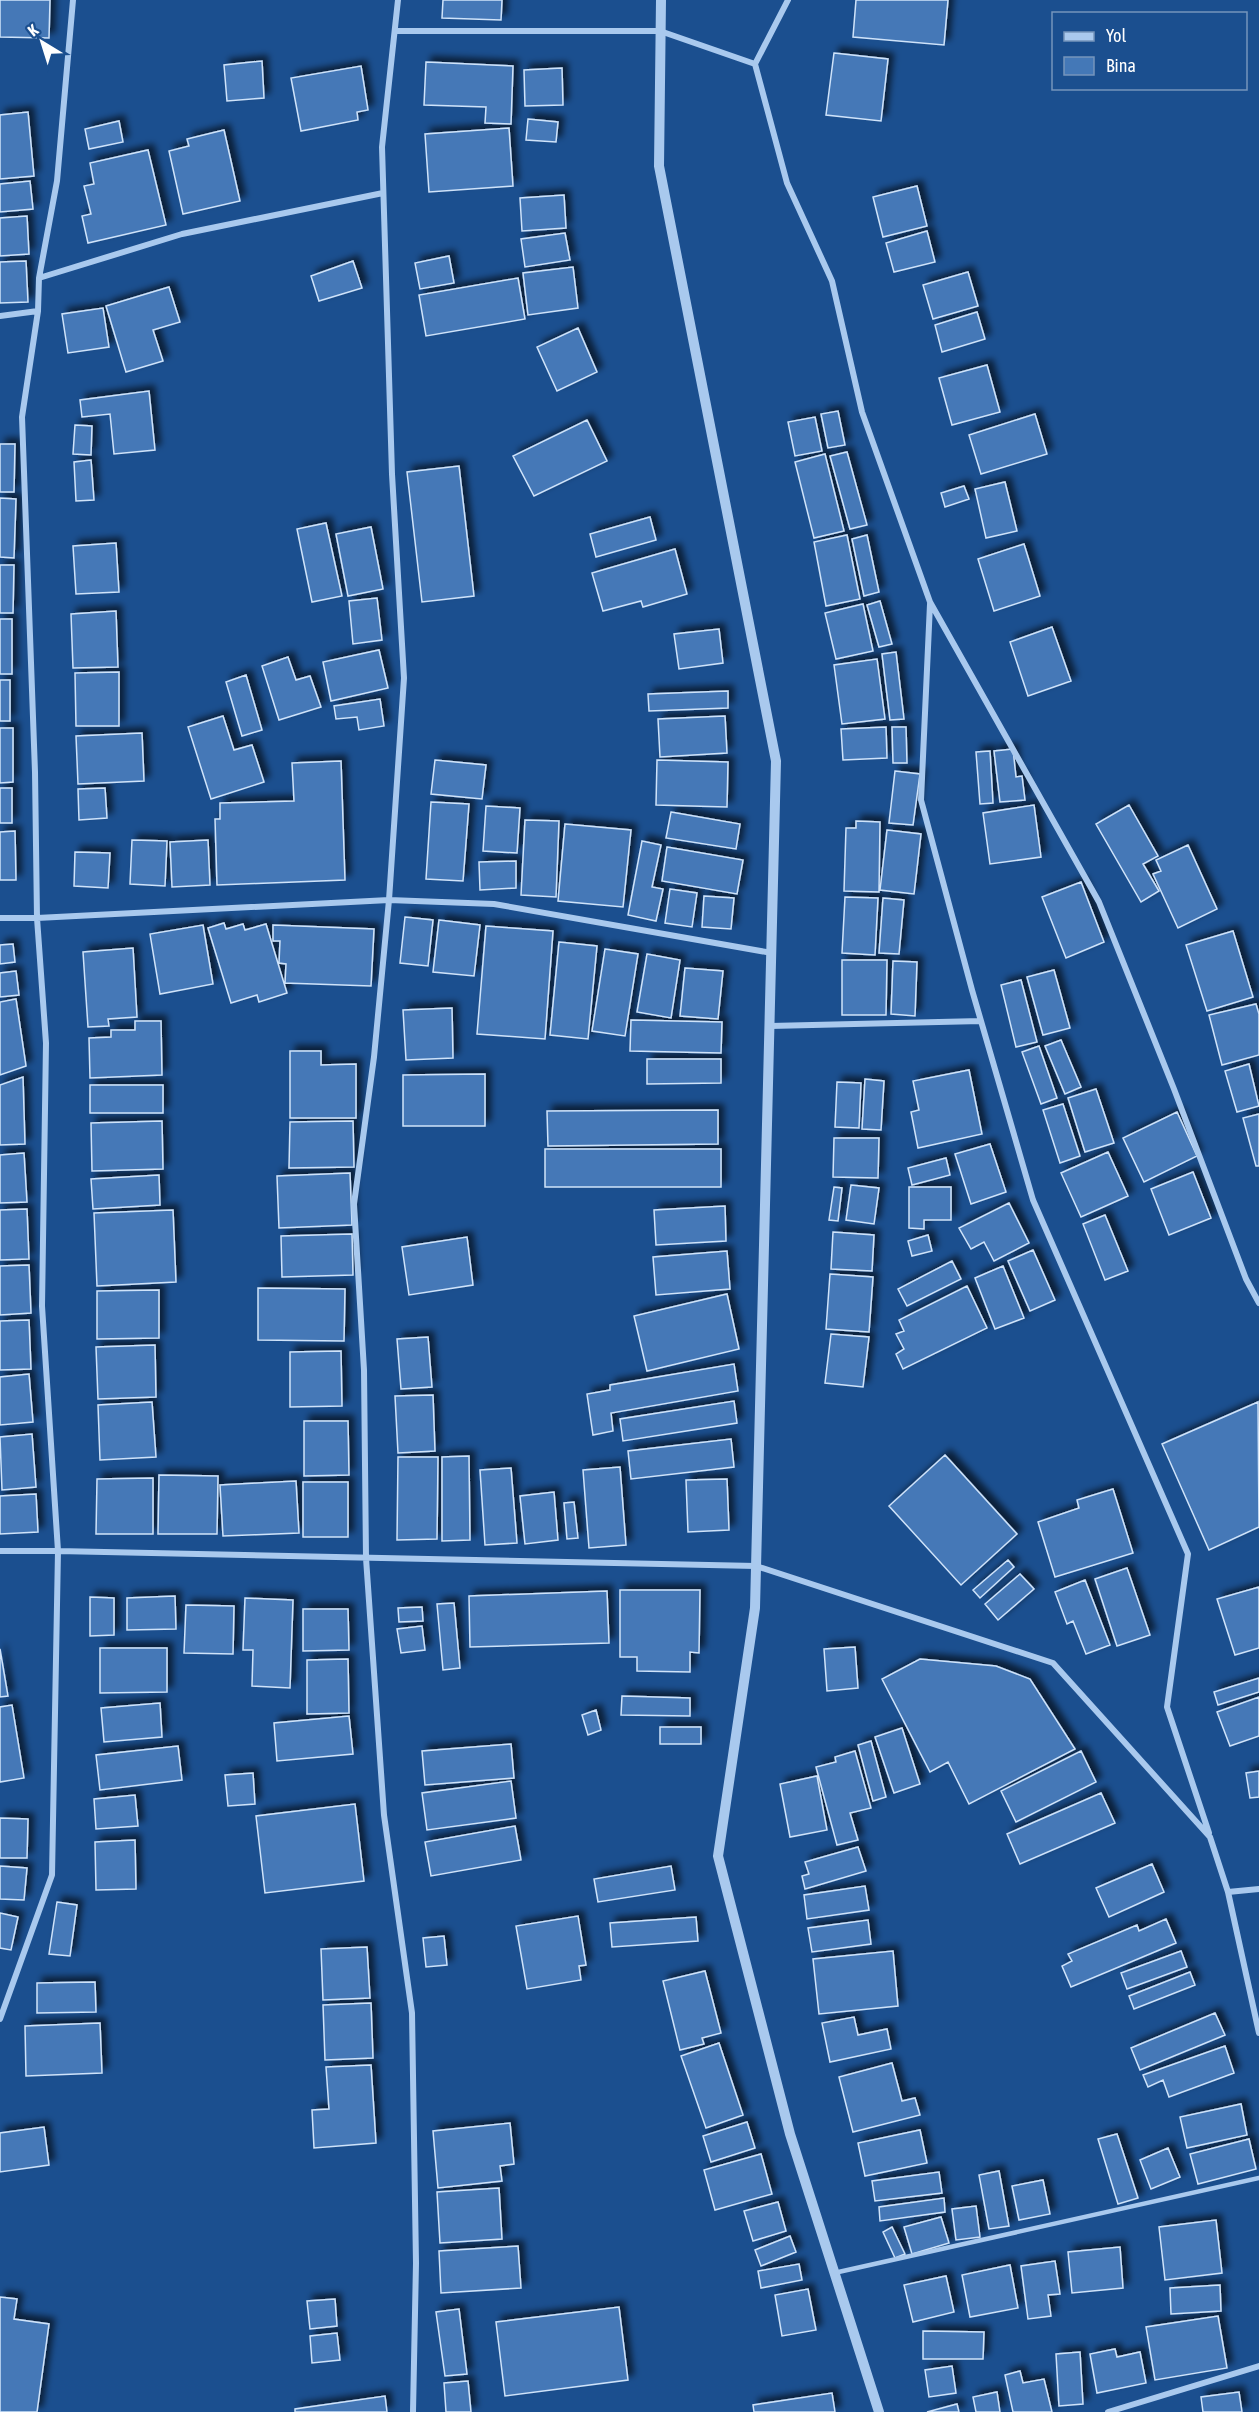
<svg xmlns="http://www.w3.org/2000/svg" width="1259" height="2412" font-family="'Asap Condensed',sans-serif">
<defs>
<filter id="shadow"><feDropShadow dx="5.5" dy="-5.5" stdDeviation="3" flood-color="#0009"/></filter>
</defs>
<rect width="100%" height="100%" fill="#1b4f8f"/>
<path fill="#4478b7" stroke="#cfe3fa" stroke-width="1.5" filter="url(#shadow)" d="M0,0H50L49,38L0,37Z
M443,0H502L501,20L442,18Z
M856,0H948L944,45L853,37Z
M834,53L888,59L881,121L826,115Z
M262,61L264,98L227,101L224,65Z
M426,62L513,66L511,124L485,123L486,107L424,105Z
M361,66L368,110L357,112L358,120L301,131L291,78Z
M562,68L563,105L525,106L524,70Z
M28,112L34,176L0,179V115Z
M528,119L558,122L556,142L526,140Z
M119,121L123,142L89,149L85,129Z
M509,128L513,186L429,192L425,134Z
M224,130L240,201L183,214L169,151L189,146L187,139Z
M148,150L166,225L88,243L82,216L91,214L84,186L94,184L90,163Z
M30,181L33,209L0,212V184Z
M917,186L927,226L883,237L873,197Z
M564,195L566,228L522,231L520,198Z
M27,216L29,254L0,256V218Z
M927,231L935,262L894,272L886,243Z
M565,233L570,260L525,267L521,239Z
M449,256L454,283L420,289L415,263Z
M26,261L28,302L0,303V262Z
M353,261L362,288L319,301L311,276Z
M573,267L578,308L528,315L523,273Z
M968,272L978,306L933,319L923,285Z
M518,278L525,319L426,336L419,295Z
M169,287L180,322L153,330L163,361L126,372L106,306Z
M103,308L109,347L68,353L62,314Z
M977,312L985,339L942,352L935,325Z
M578,328L597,372L557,391L537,347Z
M987,365L1000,412L952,425L939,378Z
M149,391L155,450L114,454L110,414L82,417L80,400Z
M838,411L845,445L828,448L821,414Z
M1035,414L1047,454L981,474L969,435Z
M815,417L822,451L795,456L788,422Z
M587,420L607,461L534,496L513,456Z
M75,425L92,426L91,455L73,454Z
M0,444H15L14,492H0Z
M847,452L867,525L850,529L830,456Z
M825,454L844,531L814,538L795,462Z
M91,460L94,500L76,501L74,462Z
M459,466L474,596L422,602L407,472Z
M1005,482L1017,531L986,538L975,489Z
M964,486L969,499L945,507L941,493Z
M0,498L16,499L14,558L0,557Z
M650,517L656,540L596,557L590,534Z
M326,523L342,596L312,602L297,529Z
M371,527L383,589L348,596L336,534Z
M847,535L860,599L826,606L814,542Z
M867,535L879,592L864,596L852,539Z
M116,543L119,592L76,594L73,546Z
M1024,544L1040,596L994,611L978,559Z
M675,549L687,594L643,607L641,601L603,611L592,573Z
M0,565H14L13,613H0Z
M377,598L382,640L353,644L349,601Z
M880,601L892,644L879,647L867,605Z
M863,604L873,651L836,659L825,613Z
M116,611L118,667L73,668L71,614Z
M0,619H12V674H0Z
M1052,627L1071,681L1028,696L1010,642Z
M719,629L723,663L679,669L674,634Z
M379,650L388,688L331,701L323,662Z
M896,652L904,719L890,720L882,654Z
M288,657L296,680L310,676L321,707L279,720L262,666Z
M877,659L885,719L842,724L834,665Z
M119,672V726H76L75,673Z
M246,675L262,730L242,736L226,682Z
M0,680H10V721H0Z
M728,691V708L649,711L648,694Z
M380,699L384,726L359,730L357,717L336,719L334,706Z
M223,716L234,750L252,745L264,782L211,799L188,727Z
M725,716L727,753L660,757L658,719Z
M886,727L887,758L843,760L841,729Z
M892,727H906L907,763H893Z
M0,728H13V782L0,783Z
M142,733L144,781L78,784L76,736Z
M1013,749L1016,777L1022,776L1025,800L1000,802L994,751Z
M990,751L993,803L980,804L976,752Z
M435,760L486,765L482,799L431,794Z
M657,760L728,762L727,807L656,805Z
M341,761L345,880L217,885L215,819H220V803L294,801L292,763Z
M895,771L920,774L913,825L889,823Z
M0,788H12V823H0Z
M105,788L107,818L79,820L78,789Z
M431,802L469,804L463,881L426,879Z
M1034,805L1041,857L990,864L983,813Z
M1129,805L1158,856L1143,864L1159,891L1141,902L1096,824Z
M486,806L520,808L517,853L483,851Z
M671,812L740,824L736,849L666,838Z
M525,820L559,821L556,897L521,895Z
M856,821L880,822L879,892L844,891L846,828H856Z
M565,824L631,830L623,907L558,901Z
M887,830L921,834L914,894L880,890Z
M15,831L16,880H0V832Z
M132,840L167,841L165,886L130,884Z
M208,840L210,885L172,887L170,842Z
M642,841L661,845L652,887L663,889L656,921L628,915Z
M1188,845L1217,909L1178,928L1153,874L1161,871L1156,860Z
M667,847L743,860L737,894L662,881Z
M75,852L110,853L108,888L74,886Z
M516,861V888L480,890L479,862Z
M1081,882L1104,942L1066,958L1042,897Z
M670,889L697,893L692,927L665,923Z
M704,896L734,898L731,929L702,927Z
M845,897L878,898L875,955L842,953Z
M883,898L904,900L899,954L879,953Z
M405,917L433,920L428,966L400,963Z
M439,920L480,925L474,976L433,972Z
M224,923L226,929L243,924L245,930L266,924L287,993L259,1002L257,995L231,1003L208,928Z
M203,925L213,984L160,994L150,934Z
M273,925L374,929L371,986L285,983L286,964L279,963L280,941H273Z
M486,926L553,931L545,1039L477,1034Z
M1233,931L1253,997L1207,1011L1186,945Z
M559,942L597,946L588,1039L550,1035Z
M13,944L15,962L0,964V945Z
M133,948L137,1017L108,1019L109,1026L88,1027L83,952Z
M605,949L638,954L625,1036L592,1031Z
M647,954L680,960L671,1018L637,1012Z
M842,960H887L886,1015H842Z
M893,961L917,962L915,1016L891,1014Z
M685,968L723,971L718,1019L680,1016Z
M1054,970L1070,1028L1043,1035L1027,977Z
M16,971L19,995L0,997V973Z
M1021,980L1037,1042L1016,1047L1001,985Z
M16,999L26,1066L0,1075V1002Z
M1256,1004L1259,1014V1055L1222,1065L1209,1015Z
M452,1008L453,1058L406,1060L403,1010Z
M631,1020L722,1022L721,1053L630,1051Z
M135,1021H161L162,1075L90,1078L89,1038L111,1037V1030H135Z
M1061,1040L1081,1087L1065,1094L1045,1046Z
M1039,1046L1057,1098L1041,1104L1022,1052Z
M290,1051H321V1065L356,1064V1118H290Z
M647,1059H721V1083L647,1084Z
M1249,1064L1259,1106L1237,1112L1225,1071Z
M969,1070L982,1134L918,1148L911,1112L919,1110L913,1081Z
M485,1074V1126H403V1075Z
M23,1077L25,1144L0,1145V1085Z
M865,1079L884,1081L881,1130L862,1129Z
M837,1082L861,1083L859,1128L835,1127Z
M90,1085H163V1113H90Z
M1096,1089L1114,1143L1085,1152L1068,1098Z
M1063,1104L1080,1156L1060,1163L1043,1110Z
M718,1110V1144L548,1146L547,1111Z
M1177,1112L1197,1156L1144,1182L1123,1138Z
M1259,1114V1166H1256L1243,1118Z
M162,1121L163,1169L92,1171L91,1123Z
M353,1121L354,1167L289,1168L290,1122Z
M834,1138H879L878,1178L833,1177Z
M990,1144L1006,1192L971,1204L955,1154Z
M545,1149H721V1187H545Z
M1108,1152L1128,1196L1081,1217L1061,1173Z
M24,1153L27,1202L0,1203V1155Z
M946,1158L950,1175L912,1185L908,1168Z
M1193,1172L1211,1218L1169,1235L1151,1189Z
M350,1173L352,1225L279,1228L277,1176Z
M159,1175L160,1205L93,1209L91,1179Z
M851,1185L879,1188L874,1224L846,1220Z
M834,1187L842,1188L838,1221L829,1220Z
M909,1187H951V1220H924V1229L909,1228Z
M1009,1203L1029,1243L994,1261L984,1242L971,1249L959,1228Z
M725,1206L726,1241L656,1245L654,1210Z
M27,1209L29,1259L0,1260V1210Z
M173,1210L176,1282L97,1286L94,1213Z
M1105,1215L1128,1271L1105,1280L1083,1224Z
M833,1232L874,1235L872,1271L831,1269Z
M352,1234L353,1275L282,1277L281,1236Z
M928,1235L932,1251L912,1256L908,1241Z
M467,1237L473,1285L409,1295L402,1247Z
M1033,1250L1055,1300L1030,1311L1008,1261Z
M727,1251L730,1289L656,1295L653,1257Z
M952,1261L961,1279L907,1306L898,1289Z
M29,1265L31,1313L0,1315V1266Z
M1003,1266L1024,1318L995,1329L975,1278Z
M830,1274L873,1277L869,1332L826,1329Z
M967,1286L987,1328L903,1369L896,1354L904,1349L896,1334L904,1331L899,1320Z
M258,1288L345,1289L344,1341L258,1340Z
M159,1290V1338L97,1339V1291Z
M727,1294L739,1349L647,1371L634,1316Z
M29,1320L31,1369L0,1370V1321Z
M831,1334L869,1337L863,1387L825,1383Z
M428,1337L432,1387L401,1389L397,1339Z
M155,1345L156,1397L98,1399L96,1347Z
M341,1351L342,1406L290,1407V1352Z
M734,1364L738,1391L611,1413L613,1431L593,1435L587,1394L610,1390V1385Z
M29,1374L33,1422L0,1425V1377Z
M433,1395L435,1451L398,1453L395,1396Z
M734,1401L737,1423L623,1441L620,1419Z
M152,1402L156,1457L100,1460L98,1405Z
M1258,1402L1259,1527L1209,1550L1162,1444Z
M304,1421H348L349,1475L304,1476Z
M32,1434L36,1487L2,1490L0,1437Z
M731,1439L734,1467L631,1479L628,1451Z
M945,1455L1017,1534L961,1585L889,1506Z
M469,1456L470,1540L442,1541V1457Z
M398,1457H438L437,1539L397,1540Z
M620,1467L626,1545L589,1548L583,1470Z
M511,1468L517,1543L485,1545L480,1470Z
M159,1475L218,1476L217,1534H158Z
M153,1478V1534H96L97,1479Z
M727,1479L729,1530L688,1532L686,1480Z
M296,1481L299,1533L223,1536L220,1485Z
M303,1482H348V1537H303Z
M1113,1489L1133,1553L1055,1577L1038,1522L1079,1508L1077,1500Z
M554,1492L558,1540L525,1544L520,1496Z
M36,1494L38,1532L0,1534V1496Z
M574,1502L578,1538L567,1539L564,1503Z
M1008,1560L1014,1567L980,1598L973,1590Z
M1127,1568L1150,1635L1117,1646L1095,1579Z
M1020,1574L1034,1589L998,1620L985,1604Z
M1085,1580L1110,1645L1086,1654L1073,1621L1067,1624L1055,1592Z
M1259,1587V1648L1235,1655L1217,1599Z
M620,1590H700L699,1653L690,1652V1672L637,1671V1657H620Z
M607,1591L609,1643L470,1647L469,1596Z
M175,1596L176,1629L127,1630V1598Z
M90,1597L114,1598V1635L90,1636Z
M245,1598L293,1600L290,1688L252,1686L253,1650H243Z
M454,1603L460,1668L443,1670L437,1604Z
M186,1605L234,1606L233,1654L184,1653Z
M422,1607L423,1621L399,1622L398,1608Z
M303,1609H348L349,1650L303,1651Z
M422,1626L425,1650L401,1653L397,1629Z
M855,1647L858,1688L827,1691L824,1649Z
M100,1648H167V1692L100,1693Z
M0,1649L8,1696L0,1697Z
M348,1659L349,1713L307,1714V1660Z
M920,1659L996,1666L1030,1679L1075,1749L969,1804L948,1762L930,1772L882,1679Z
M1259,1678V1692L1218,1705L1214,1692Z
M622,1696L690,1698V1716L621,1715Z
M1259,1697V1736L1230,1746L1217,1712Z
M160,1703L162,1737L104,1742L101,1708Z
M12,1705L24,1778L0,1782V1707Z
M596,1710L601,1730L588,1735L582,1715Z
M349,1716L353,1754L277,1761L274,1723Z
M660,1727H701V1744H660Z
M902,1728L920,1784L894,1793L875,1737Z
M871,1741L886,1797L873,1801L858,1745Z
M511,1744L514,1778L425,1785L422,1751Z
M178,1746L182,1780L100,1790L96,1755Z
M855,1751L871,1808L850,1813L858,1840L837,1845L816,1767L836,1762L835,1757Z
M1081,1751L1096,1782L1016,1822L1001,1791Z
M1259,1771V1797L1250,1798L1246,1773Z
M253,1773L255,1804L228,1806L225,1775Z
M817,1776L827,1830L790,1837L780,1784Z
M511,1781L516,1818L427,1830L422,1793Z
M1101,1793L1115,1823L1020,1864L1007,1834Z
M135,1795L138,1826L96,1829L94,1799Z
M355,1804L364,1881L265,1893L256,1816Z
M0,1818L28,1819L27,1858H0Z
M515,1826L521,1860L431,1876L425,1842Z
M135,1840L136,1889L96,1890L95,1842Z
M858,1847L866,1871L805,1889L802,1876L809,1874L805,1862Z
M1152,1864L1164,1892L1109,1917L1096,1888Z
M0,1866L27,1868L24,1900L0,1899Z
M671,1866L675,1890L598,1902L594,1879Z
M865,1886L869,1910L807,1919L804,1895Z
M57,1902L77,1905L70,1956L49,1954Z
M0,1913L18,1917L11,1950L0,1948Z
M578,1916L586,1965L579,1966L581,1980L527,1989L516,1926Z
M696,1917L698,1941L612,1947L610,1923Z
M1166,1919L1176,1943L1071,1987L1062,1966L1072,1961L1068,1954L1137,1925L1139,1931Z
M868,1920L871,1944L812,1952L808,1928Z
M444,1936L447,1965L426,1967L423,1938Z
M367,1947L370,1998L323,2000L321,1949Z
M893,1951L898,2006L819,2014L813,1959Z
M1181,1951L1187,1967L1127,1989L1121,1973Z
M705,1971L721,2033L702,2038L704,2044L680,2050L663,1981Z
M1190,1972L1195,1985L1134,2009L1129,1996Z
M95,1982L96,2012L37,2013V1983Z
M371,2003L373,2058L325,2060L323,2005Z
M1215,2013L1225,2035L1140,2070L1131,2048Z
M854,2017L858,2035L887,2029L891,2049L830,2062L822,2023Z
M100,2023L102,2073L26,2076L25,2026Z
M719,2043L743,2115L706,2128L681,2056Z
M1225,2046L1234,2073L1169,2097L1163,2080L1148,2087L1143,2075Z
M892,2063L902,2101L915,2098L920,2115L853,2132L839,2077Z
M371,2065L376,2143L314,2148L312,2110L329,2109L326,2067Z
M1241,2104L1247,2135L1187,2148L1180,2117Z
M747,2122L755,2148L711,2162L703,2136Z
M510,2123L514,2164L500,2166L502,2181L438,2188L433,2131Z
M44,2127L49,2165L0,2172V2133Z
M920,2130L927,2163L865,2176L858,2143Z
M1117,2134L1138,2198L1118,2204L1098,2139Z
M1249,2139L1256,2169L1198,2184L1190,2154Z
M1168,2148L1180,2177L1151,2189L1140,2160Z
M761,2154L772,2194L715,2210L704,2170Z
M999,2171L1009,2226L989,2229L979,2175Z
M939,2172L942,2193L875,2201L872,2181Z
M1043,2180L1050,2214L1019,2220L1012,2186Z
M499,2188L502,2239L440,2243L437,2192Z
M944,2198L945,2212L880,2221L879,2207Z
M778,2202L786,2231L753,2241L744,2211Z
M976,2206L980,2237L956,2240L952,2209Z
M941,2217L949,2243L912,2254L904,2227Z
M1216,2220L1222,2273L1165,2280L1159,2227Z
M892,2227L905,2254L895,2258L883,2232Z
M790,2236L796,2252L761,2266L755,2250Z
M518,2246L521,2288L441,2293L439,2251Z
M1120,2247L1123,2288L1072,2293L1068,2252Z
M1055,2261L1060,2294L1048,2295L1051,2316L1028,2319L1021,2266Z
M799,2264L802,2280L761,2288L758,2271Z
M1010,2265L1018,2308L970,2317L962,2275Z
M946,2276L954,2312L913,2322L904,2285Z
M1220,2285L1221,2311L1171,2314L1170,2288Z
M808,2289L816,2330L782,2336L775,2295Z
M0,2297L17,2299L14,2319L49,2324L37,2412H0Z
M335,2299L337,2326L310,2329L307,2301Z
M619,2307L628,2380L505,2396L496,2322Z
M459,2309L467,2374L445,2376L436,2312Z
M1218,2316L1227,2368L1155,2380L1146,2327Z
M923,2331L984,2332L983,2359H923Z
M337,2333L340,2360L312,2363L310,2336Z
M1115,2349L1117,2357L1140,2352L1146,2383L1097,2393L1090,2354Z
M1080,2352L1083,2404L1059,2406L1056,2354Z
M952,2366L956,2393L929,2397L925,2370Z
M1020,2371L1023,2383L1044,2379L1052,2412H1013L1005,2375Z
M468,2381L471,2412H446L444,2383Z
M997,2392L1000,2412H976L973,2397Z
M1239,2392L1242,2412H1203L1201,2397Z
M832,2393L835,2412H754L753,2405Z
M385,2396L387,2412H295V2409Z
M957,2404L959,2412H927Z"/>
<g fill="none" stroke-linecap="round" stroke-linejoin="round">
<path stroke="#a9c9ee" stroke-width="4.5" d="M834,2273L1259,2178"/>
<path stroke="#a9c9ee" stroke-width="6" d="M398,0L382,147L392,474L404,678L389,900L374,1057L354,1204L364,1370L366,1558L384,1815L412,2013L416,2263L413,2412
M395,31H660L755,64L787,183L832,281L862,412L930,602L1099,902L1174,1089L1246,1279L1259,1303
M755,64L788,0
M39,278L182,234L383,193
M0,316L38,311
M930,604L921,800L972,990L1033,1200L1188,1554L1167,1707L1209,1833
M0,918H37L389,900L494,904L772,953
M770,1026L981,1021
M0,1551H58L756,1566L1053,1663L1210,1837L1228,1892L1259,2033
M1228,1892L1259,1889
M0,2019L52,1875L58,1551L42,1306L46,1043L37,918L35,772L22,417L38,311L39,278L57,181L73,0
M1108,2412L1259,2366"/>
<path stroke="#a9c9ee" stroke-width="10" d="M661,0L659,166L776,761L755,1608L718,1856L790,2134L879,2412"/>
</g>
<rect x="1052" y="12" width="195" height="78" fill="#1b4f8f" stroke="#7695bc" stroke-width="1.5"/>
<rect x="1064" y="32" width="30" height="9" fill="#a9c9ee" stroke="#7695bc" stroke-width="1.5"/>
<text x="1106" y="42" font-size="18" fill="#ffffff">Yol</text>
<rect x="1064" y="57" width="30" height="18" fill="#4478b7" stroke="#7695bc" stroke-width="1.5"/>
<text x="1106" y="72" font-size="18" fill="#ffffff">Bina</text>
<g transform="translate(42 42) rotate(322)" stroke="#1b4f8f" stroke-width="4.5" paint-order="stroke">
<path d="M0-4.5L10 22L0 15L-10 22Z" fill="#ffffff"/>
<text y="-9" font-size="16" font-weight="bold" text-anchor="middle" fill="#ffffff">K</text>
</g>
</svg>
